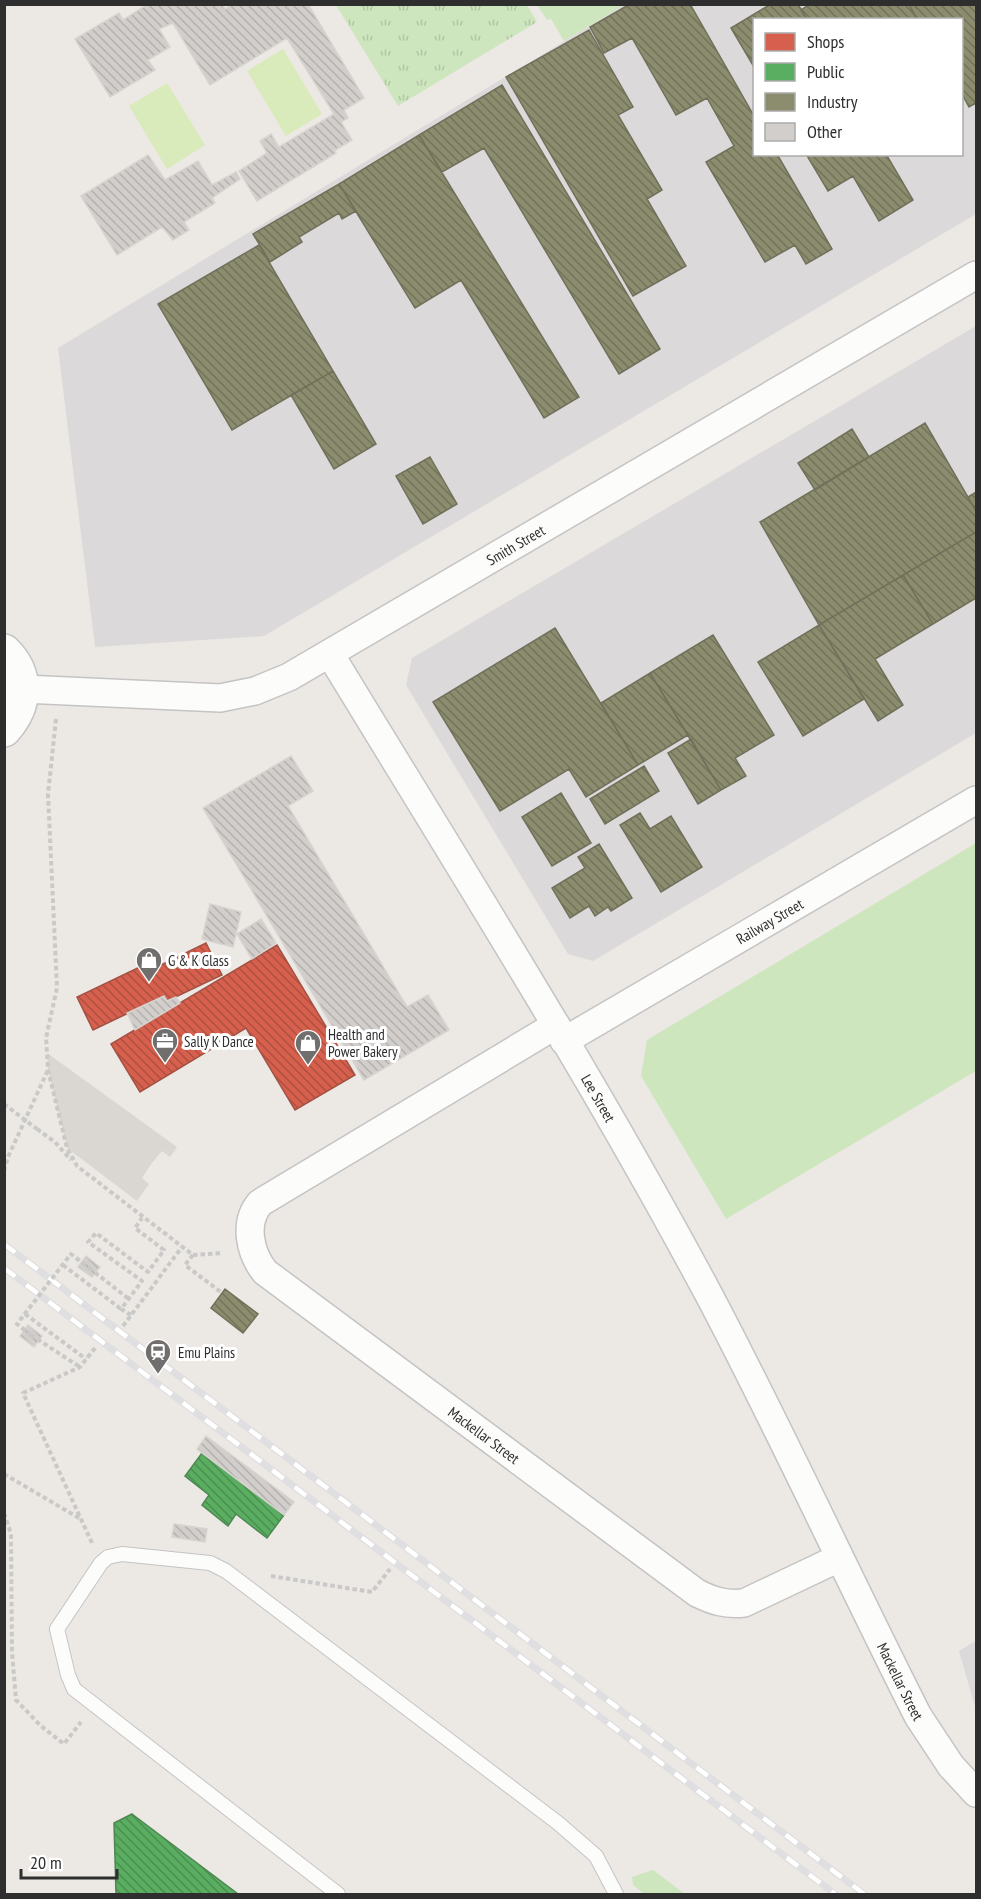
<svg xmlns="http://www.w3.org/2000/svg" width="981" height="1899" font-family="'PT Sans Narrow',sans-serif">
<defs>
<pattern id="park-tufts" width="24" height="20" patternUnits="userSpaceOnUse" patternTransform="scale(1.5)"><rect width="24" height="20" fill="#cee6be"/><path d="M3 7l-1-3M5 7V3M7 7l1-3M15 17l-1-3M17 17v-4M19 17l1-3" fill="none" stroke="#b1c6a4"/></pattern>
<pattern id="shops-back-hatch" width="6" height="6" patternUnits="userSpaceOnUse" patternTransform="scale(1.5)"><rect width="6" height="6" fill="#d6604d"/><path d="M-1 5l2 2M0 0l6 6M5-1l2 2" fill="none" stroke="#ae5040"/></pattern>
<pattern id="public-back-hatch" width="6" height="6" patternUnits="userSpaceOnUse" patternTransform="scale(1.5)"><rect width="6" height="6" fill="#5aae61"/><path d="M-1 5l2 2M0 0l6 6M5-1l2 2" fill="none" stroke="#4b8e50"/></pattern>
<pattern id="industry-back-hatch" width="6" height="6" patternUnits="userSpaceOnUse" patternTransform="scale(1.5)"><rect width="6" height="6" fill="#8c8c6e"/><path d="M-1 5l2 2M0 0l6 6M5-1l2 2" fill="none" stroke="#73735b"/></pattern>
<pattern id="building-back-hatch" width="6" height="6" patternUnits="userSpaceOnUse" patternTransform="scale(1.5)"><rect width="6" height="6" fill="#d1cecb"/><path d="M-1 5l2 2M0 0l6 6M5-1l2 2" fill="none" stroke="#b4b1af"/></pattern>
</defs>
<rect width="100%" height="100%" fill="#ece8e4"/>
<path fill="#dcd9db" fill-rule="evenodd" d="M624,5H976V214L264,636L95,647L58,348ZM754,20H962V154H754Z
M976,326V733L593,961L568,954L406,685L412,658Z
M976,1641V1710L959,1651Z"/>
<path fill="#cee6be" d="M537,5H624L564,41L551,19L547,20Z
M976,843V1071L726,1219L641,1076L647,1040Z
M653,1870L685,1894H644L633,1885L632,1877Z"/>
<path fill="url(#park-tufts)" d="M336,5H527L537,22L398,106Z"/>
<path fill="#d9eabb" d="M283,49L322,114L286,136L247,71Z
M167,83L205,145L167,169L129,106Z"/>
<path fill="#dad6d2" d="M47,1053L177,1147L170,1157L162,1151L151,1164L142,1178L149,1184L137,1201L67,1148L48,1070Z"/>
<path fill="url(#shops-back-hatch)" stroke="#a45144" stroke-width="1.5" d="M206,943L222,975L167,1001L164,996L93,1030L77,997L152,961L159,966Z
M277,945L355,1075L295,1110L246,1028L140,1092L111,1044Z"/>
<path fill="url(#public-back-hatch)" stroke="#4d8852" stroke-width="1.5" d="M202,1453L284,1515L267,1538L236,1514L228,1526L202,1505L209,1495L185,1476Z
M132,1814L238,1894H116L114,1823Z"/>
<path fill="url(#industry-back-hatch)" stroke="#70705b" stroke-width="1.5" d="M630,4H690L754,116V154H777L832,249L806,264L795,245L765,262L706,162L734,146L707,98L676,115L632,38L604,53L590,27Z
M771,4H798L807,20H754V67L731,28Z
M810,4H909L917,20H807L801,10Z
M909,4H976V103L969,107L962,94V20H917Z
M589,30L633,107L618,115L662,190L647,199L686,266L633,296L506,77Z
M502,85L660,349L619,374L484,148L442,172L419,135Z
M419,135L579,397L544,418L461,280L415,308L339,184Z
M806,154H886L913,200L879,221L853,176L828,191Z
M339,184L356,211L342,219L339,213L299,237L302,242L270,262L253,234Z
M259,245L333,371L232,430L158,304Z
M333,371L376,444L334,469L291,395Z
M925,423L976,511V532L819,625L760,522Z
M852,429L869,457L815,490L798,463Z
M430,457L457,504L423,524L396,476Z
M976,492V511L968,497Z
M976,532V598L933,624L903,575Z
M903,575L933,624L875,659L903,705L878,721L819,625Z
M819,625L864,699L803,736L758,662Z
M555,628L638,765L586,797L569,769L500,811L433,702Z
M713,635L774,735L735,758L746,776L721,790L650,673Z
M650,673L688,735L638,765L601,703Z
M691,739L721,790L698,804L668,753Z
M644,766L659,791L605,824L590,799Z
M561,793L591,843L552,866L522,817Z
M640,813L650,829L671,816L702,867L661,892L620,825Z
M599,844L632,898L611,911L608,907L595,916L589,906L570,918L552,888L585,868L578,857Z
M225,1289L258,1314L243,1333L211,1308Z"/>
<path fill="url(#building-back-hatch)" stroke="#d7d4d0" stroke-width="1.5" d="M148,4H222L225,9L233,4H308L364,98L344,110L348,118L341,122L352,140L334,151L336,153L257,201L239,171L267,153L260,141L271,134L279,147L334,114L287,38L210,85L173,23L159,29L170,47L148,60L155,70L110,97L75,39L119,13L123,20Z
M148,155L165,180L198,161L212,185L236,172L240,179L212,198L215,203L184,222L189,230L173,240L162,227L117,255L81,196Z
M291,756L313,791L288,806L407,1007L428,995L449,1030L364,1080L203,808Z
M210,904L241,912L233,947L202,939Z
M261,919L276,943L252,959L237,934Z
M164,996L167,1001L176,997L180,1003L135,1030L127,1013Z
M86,1256L100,1267L92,1277L78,1267Z
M28,1325L42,1336L34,1347L20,1336Z
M206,1436L294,1502L284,1515L197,1449Z
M174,1524L207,1529L205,1542L172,1537Z"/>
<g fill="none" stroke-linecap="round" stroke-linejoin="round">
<g stroke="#c5c4c5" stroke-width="16">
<path id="service" d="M338,1894L74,1689L68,1675L57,1629L101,1563L108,1557L122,1554L210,1563L226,1571L558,1823L596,1856L616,1894"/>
</g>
<g stroke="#c5c4c5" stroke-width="30">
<g id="minor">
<path id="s1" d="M330,654C459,866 592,1076 709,1295C782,1433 847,1576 918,1716L951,1766L976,1793"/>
<path id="s2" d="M23,689L220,698L255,691L289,677L976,275"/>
<path id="s3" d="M556,1025L260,1203C243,1223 250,1253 265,1272L697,1593C713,1601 726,1605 744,1603L839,1558"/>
<path id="s4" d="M564,1041L976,800"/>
</g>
</g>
<g stroke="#c5c4c5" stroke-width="36">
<path id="secondary" d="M4,651C29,675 26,706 4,730"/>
</g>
<path stroke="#c9c9c8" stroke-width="4" stroke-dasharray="4.5 3" stroke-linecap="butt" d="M56,719L48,794L57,988L46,1038L48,1070L67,1148L77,1166L193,1255L222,1253
M37,1129L55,1142L71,1160
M4,1171L8,1157L48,1070
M193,1255L185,1265L222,1293
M63,1265L121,1309
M89,1268L129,1299
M25,1314L86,1359
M131,1315L121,1309L142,1281L88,1242L96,1233L148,1272L164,1250L135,1228L142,1218
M123,1326L182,1247
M31,1335L80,1367
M4,1474L79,1518
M4,1513L11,1534L12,1652L16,1700L41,1726L64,1744L81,1722
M92,1543L23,1393L80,1367L95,1348
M271,1576L372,1592L390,1569"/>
<use href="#service" stroke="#fcfcfb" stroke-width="14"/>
<use href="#minor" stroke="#fcfcfb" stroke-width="27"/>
<use href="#secondary" stroke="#fcfcfb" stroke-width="33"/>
<g stroke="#dfdfe1" stroke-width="7">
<path id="rail" d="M4,1244L864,1894
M4,1268L835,1894"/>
</g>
<use href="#rail" stroke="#fff" stroke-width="4.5" stroke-dasharray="14" stroke-linecap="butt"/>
<path stroke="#c9c9c8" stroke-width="4" stroke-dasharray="4.5 3" stroke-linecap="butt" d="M4,1104L37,1129
M31,1335L17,1324L71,1254L89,1268"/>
</g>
<defs>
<g id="shop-pin" transform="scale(1.35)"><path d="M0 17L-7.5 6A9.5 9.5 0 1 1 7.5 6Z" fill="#706f6e" stroke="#fff"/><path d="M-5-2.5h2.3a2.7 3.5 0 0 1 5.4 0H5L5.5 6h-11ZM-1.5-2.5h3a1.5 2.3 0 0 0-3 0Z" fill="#fff"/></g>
<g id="office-pin" transform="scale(1.35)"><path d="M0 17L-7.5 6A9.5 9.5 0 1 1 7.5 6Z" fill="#706f6e" stroke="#fff"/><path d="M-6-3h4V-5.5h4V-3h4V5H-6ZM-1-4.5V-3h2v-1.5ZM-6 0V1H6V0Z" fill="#fff"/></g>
<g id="station-pin" transform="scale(1.35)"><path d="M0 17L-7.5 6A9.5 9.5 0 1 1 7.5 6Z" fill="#706f6e" stroke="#fff"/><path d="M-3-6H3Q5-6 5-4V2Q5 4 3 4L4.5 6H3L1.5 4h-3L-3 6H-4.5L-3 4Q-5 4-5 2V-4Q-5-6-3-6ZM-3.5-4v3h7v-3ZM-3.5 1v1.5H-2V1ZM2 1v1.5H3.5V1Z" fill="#fff"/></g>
</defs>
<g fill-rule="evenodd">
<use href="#shop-pin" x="149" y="960"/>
<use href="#office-pin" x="165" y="1041"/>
<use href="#shop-pin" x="308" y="1043"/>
<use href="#station-pin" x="158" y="1352"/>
</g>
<g text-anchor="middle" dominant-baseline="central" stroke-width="6" stroke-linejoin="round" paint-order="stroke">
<g font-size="15" fill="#2e2e2e" stroke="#fff">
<text stroke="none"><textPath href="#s2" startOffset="532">Smith Street</textPath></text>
<text stroke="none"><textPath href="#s4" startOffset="238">Railway Street</textPath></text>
<text stroke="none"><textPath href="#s1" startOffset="519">Lee Street</textPath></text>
<text stroke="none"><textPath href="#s3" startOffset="693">Mackellar Street</textPath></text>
<text stroke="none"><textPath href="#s1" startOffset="1176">Mackellar Street</textPath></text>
</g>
<g font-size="15" fill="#2e2e2e" stroke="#fff" text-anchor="start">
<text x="168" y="960">G &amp; K Glass</text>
<text x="328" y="1034">Health and<tspan x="328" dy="17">Power Bakery</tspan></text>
<text x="184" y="1041">Sally K Dance</text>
<text x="178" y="1352">Emu Plains</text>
</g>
</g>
<rect width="981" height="1899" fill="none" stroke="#2e2e2e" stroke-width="12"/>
<rect x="753" y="18" width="210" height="138" fill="#ffffff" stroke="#ababab" stroke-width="1.5"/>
<rect x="765" y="33" width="30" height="18" fill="#d6604d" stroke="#ababab" stroke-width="1.5"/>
<text x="807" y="48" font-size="18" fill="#2e2e2e">Shops</text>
<rect x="765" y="63" width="30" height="18" fill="#5aae61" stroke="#ababab" stroke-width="1.5"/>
<text x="807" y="78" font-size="18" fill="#2e2e2e">Public</text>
<rect x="765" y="93" width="30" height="18" fill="#8c8c6e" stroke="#ababab" stroke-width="1.5"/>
<text x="807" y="108" font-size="18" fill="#2e2e2e">Industry</text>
<rect x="765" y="123" width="30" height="18" fill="#d1cecb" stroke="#ababab" stroke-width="1.5"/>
<text x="807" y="138" font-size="18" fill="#2e2e2e">Other</text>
<path d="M21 1869v9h96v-9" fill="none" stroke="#2e2e2e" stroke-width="3"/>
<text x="30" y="1869" font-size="18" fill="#2e2e2e" stroke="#ffffff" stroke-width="4.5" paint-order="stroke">20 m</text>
</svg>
